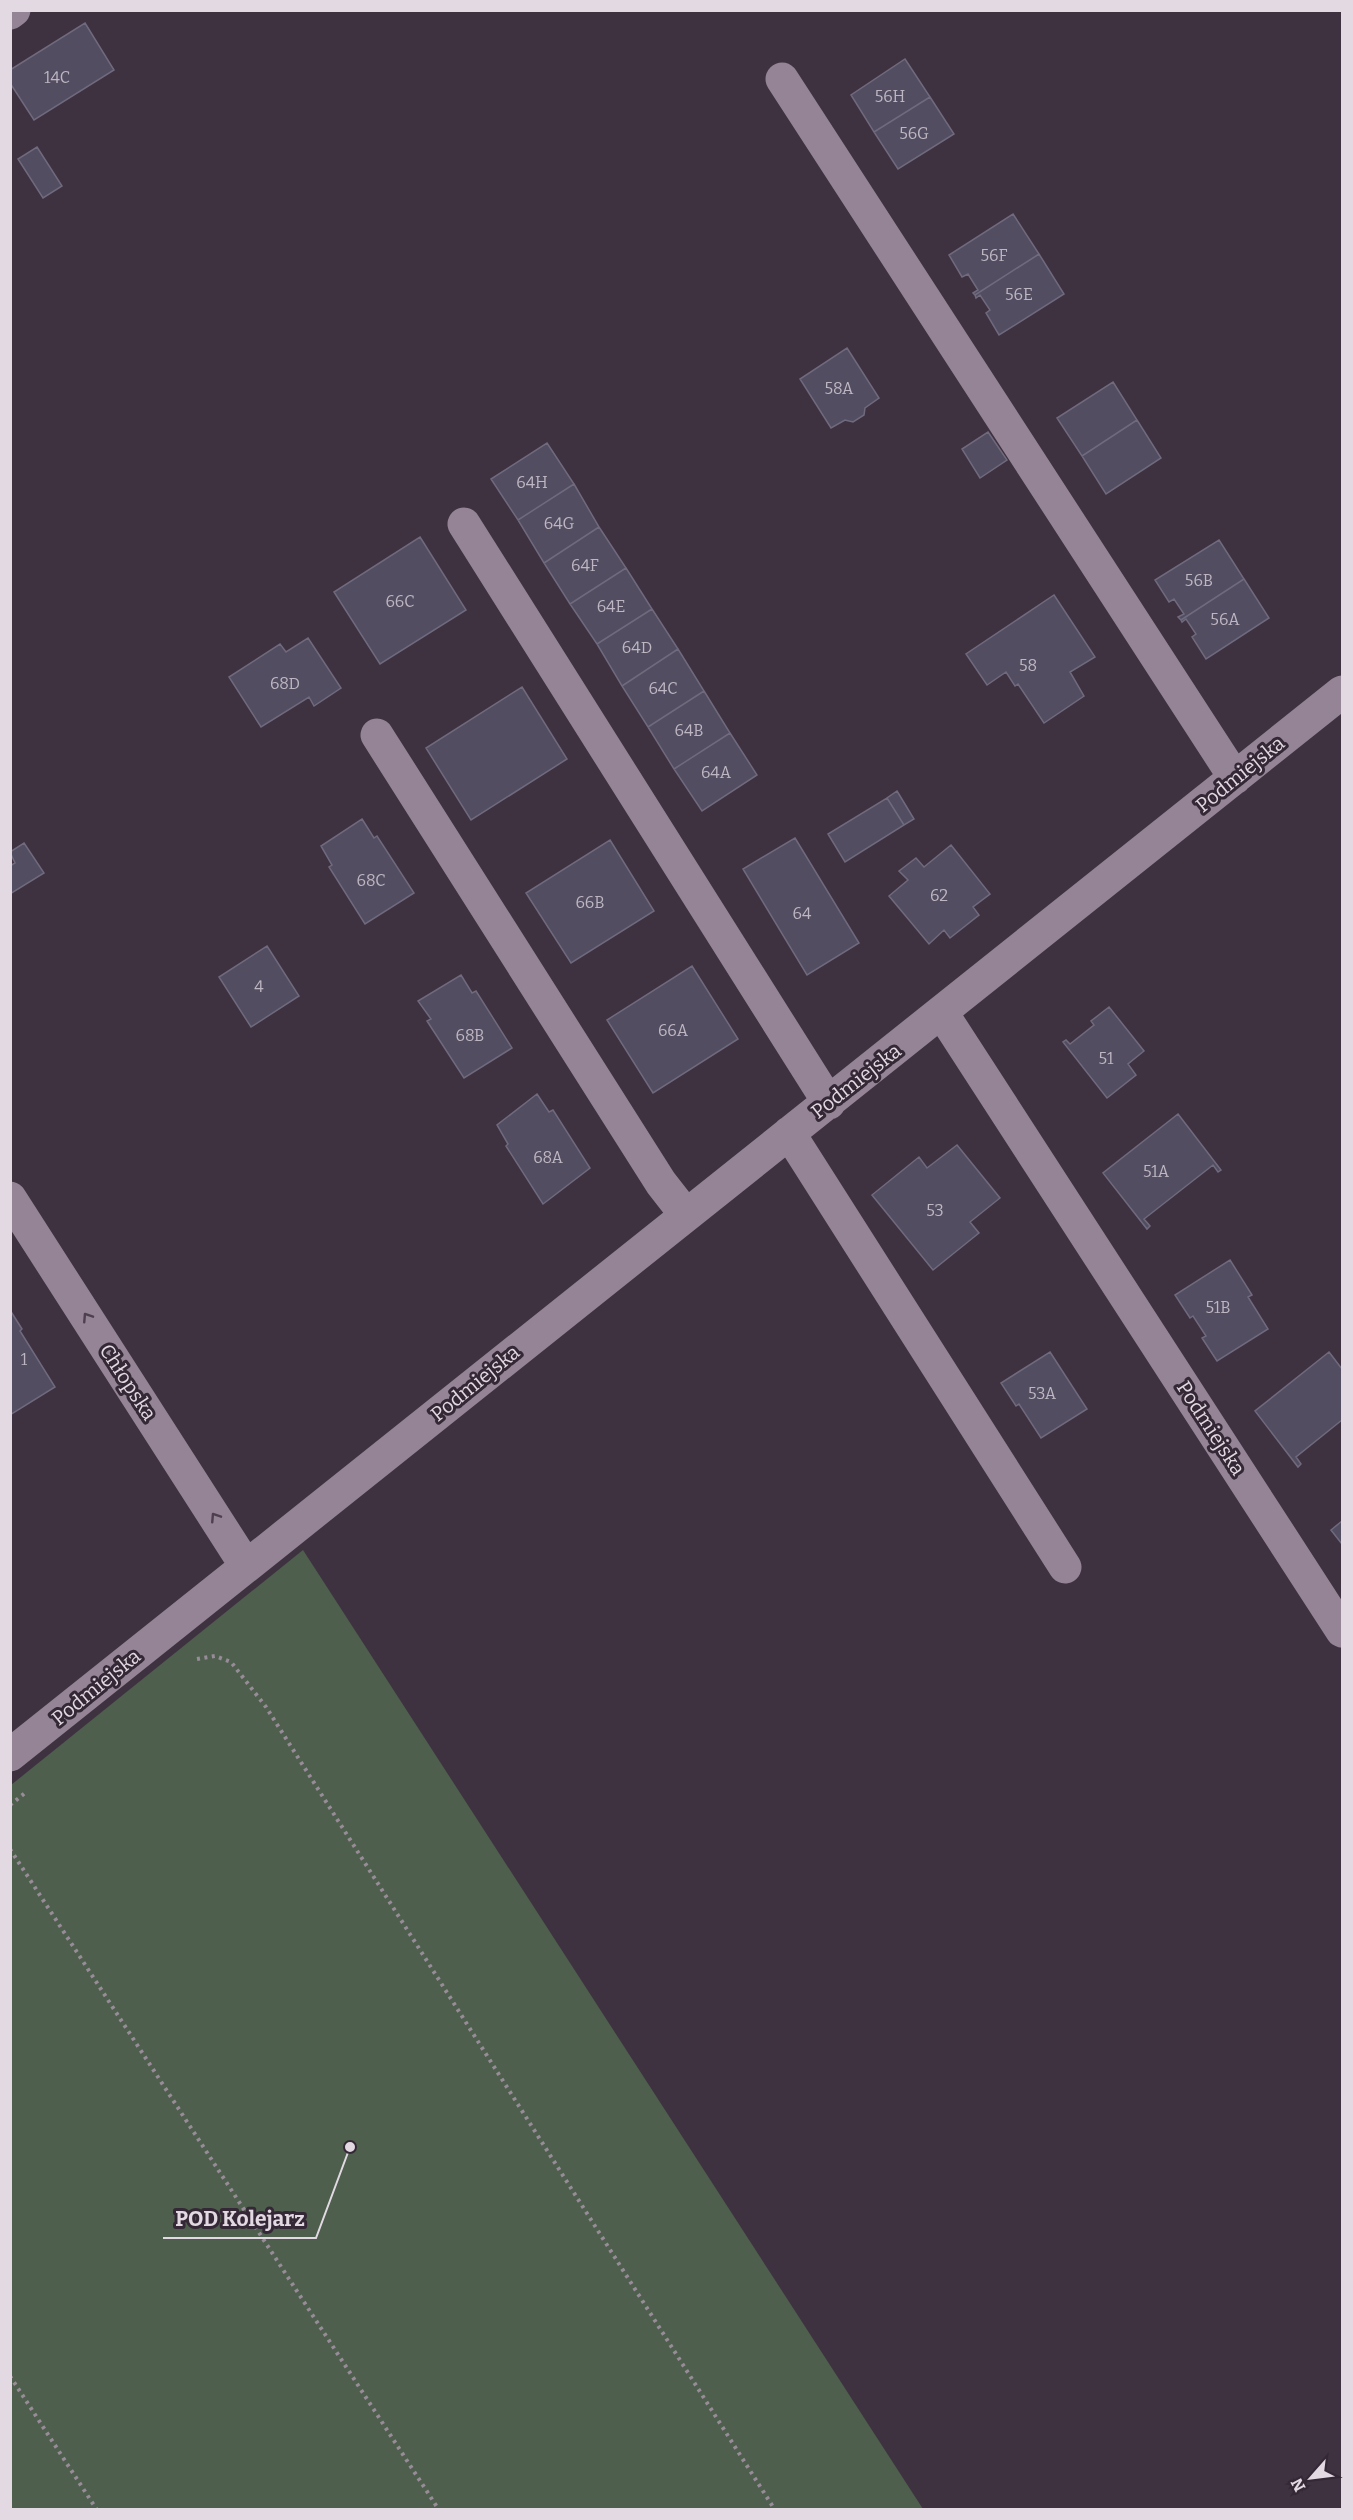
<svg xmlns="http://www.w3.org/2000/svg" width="1353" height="2520" font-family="Bitter,serif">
<rect width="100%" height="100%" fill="#3f3240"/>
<path fill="#4e5f4d" d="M303,1550L923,2509H11V1785Z"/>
<path fill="#524d60" stroke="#6f6a7e" stroke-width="1.5" d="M85,23L114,70L34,120L10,83V70Z
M905,59L930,97L874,132L851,95Z
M930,97L954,134L898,169L874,132Z
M37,147L62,186L43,198L18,159Z
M1013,214L1039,254L975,295L973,293L978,290L968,274L962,277L949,255Z
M1039,254L1064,294L999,335L986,313L990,310L980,295L976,298L975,295Z
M847,348L879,398L865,408L864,415L853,422L845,420L831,428L800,379Z
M1113,382L1137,420L1082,456L1057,418Z
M1137,420L1161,458L1106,494L1082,456Z
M988,432L1007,460L980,478L962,449Z
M547,443L574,484L518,520L491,479Z
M574,484L599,527L544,563L518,520Z
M599,527L626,568L570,604L544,563Z
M420,537L466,610L380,664L334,592Z
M1219,540L1244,579L1181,620L1178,617L1184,614L1174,599L1169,602L1155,580Z
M626,568L652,609L597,644L570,604Z
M1244,579L1269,618L1206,659L1192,637L1196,634L1186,619L1182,622L1181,620Z
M1054,595L1095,657L1070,672L1084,696L1044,723L1018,684L1015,686L1006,672L987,685L966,654Z
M652,609L678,649L622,686L597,644Z
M308,638L341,688L314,706L309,697L261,727L229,677L280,644L286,652Z
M678,649L704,691L648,727L622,686Z
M522,687L567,759L471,820L426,748Z
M704,691L730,733L674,769L648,727Z
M730,733L757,775L702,811L674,769Z
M897,791L914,819L904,825L887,798Z
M887,798L904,825L845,862L828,834Z
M362,819L374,838L377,836L414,893L365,924L329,867L332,865L321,846Z
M795,838L859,943L807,975L743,869Z
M610,840L654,911L571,963L526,893Z
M24,843L44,873L10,894V866L15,863L10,852Z
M951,845L990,894L973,907L979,915L950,938L944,930L929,944L889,896L908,880L899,871L916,858L924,867Z
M267,946L299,996L251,1027L219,977Z
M692,966L738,1039L653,1093L607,1020Z
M461,975L472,993L476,991L512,1048L464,1078L427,1021L431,1019L418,1001Z
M1109,1007L1144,1051L1128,1064L1136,1075L1107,1098L1063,1042L1066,1040L1070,1044L1094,1025L1091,1021Z
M537,1094L549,1112L553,1110L590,1168L543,1204L506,1146L508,1144L497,1125Z
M1178,1114L1221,1170L1218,1172L1213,1165L1144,1219L1150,1226L1147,1229L1103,1173Z
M957,1145L1000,1198L970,1222L979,1233L933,1270L872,1195L919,1157L927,1168Z
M1230,1260L1252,1295L1248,1297L1268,1329L1217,1361L1202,1338L1206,1336L1193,1316L1190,1318L1175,1295Z
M10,1310L22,1329L20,1331L55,1387L10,1415Z
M1050,1352L1087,1409L1041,1438L1019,1404L1016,1406L1001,1383Z
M1329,1352L1342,1369V1420L1296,1457L1301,1464L1298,1467L1255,1411Z
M1342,1521V1544L1331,1530Z"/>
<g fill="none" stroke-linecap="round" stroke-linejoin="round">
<path stroke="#978c97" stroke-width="4" stroke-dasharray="3 4.5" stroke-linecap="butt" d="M197,1659L215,1656L231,1662L266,1707L775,2510
M10,1805L25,1793
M10,1849L439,2510
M10,2376L97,2510"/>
<path stroke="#948495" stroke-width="33" d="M10,13L14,10
M782,79L1235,778
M464,524L829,1103
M377,735L661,1183L686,1215
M942,1013L1342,1631
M789,1133L1065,1567
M10,1198L246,1566
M10,1755L1342,692"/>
</g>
<defs><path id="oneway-chevron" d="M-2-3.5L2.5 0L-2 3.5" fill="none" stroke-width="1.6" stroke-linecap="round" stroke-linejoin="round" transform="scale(1.5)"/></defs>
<g stroke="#4d3f4e">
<use href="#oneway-chevron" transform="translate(87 1317) rotate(-123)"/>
<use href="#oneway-chevron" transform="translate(215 1517) rotate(-123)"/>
</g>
<g text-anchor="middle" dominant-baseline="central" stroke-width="6" stroke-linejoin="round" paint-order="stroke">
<g font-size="16" fill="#beb6c2">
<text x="57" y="77">14C</text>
<text x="890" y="96">56H</text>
<text x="914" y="133">56G</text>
<text x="994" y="255">56F</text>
<text x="1019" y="294">56E</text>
<text x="839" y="388">58A</text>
<text x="532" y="482">64H</text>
<text x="559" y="523">64G</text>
<text x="585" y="565">64F</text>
<text x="1199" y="580">56B</text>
<text x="400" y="601">66C</text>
<text x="611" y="606">64E</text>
<text x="1225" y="619">56A</text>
<text x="637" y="647">64D</text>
<text x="1028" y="665">58</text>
<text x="285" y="683">68D</text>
<text x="663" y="688">64C</text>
<text x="689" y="730">64B</text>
<text x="716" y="772">64A</text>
<text x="371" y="880">68C</text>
<text x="939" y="895">62</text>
<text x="590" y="902">66B</text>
<text x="802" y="913">64</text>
<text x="259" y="986">4</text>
<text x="673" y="1030">66A</text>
<text x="470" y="1035">68B</text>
<text x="1106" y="1058">51</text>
<text x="548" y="1157">68A</text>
<text x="1156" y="1171">51A</text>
<text x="935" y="1210">53</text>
<text x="1218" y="1307">51B</text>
<text x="24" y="1359">1</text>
<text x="1042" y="1393">53A</text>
</g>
<g font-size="20" fill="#e2d9e2" stroke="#352836">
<text transform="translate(1240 774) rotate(-39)">Podmiejska</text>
<text transform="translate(856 1081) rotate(-38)">Podmiejska</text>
<text transform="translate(128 1382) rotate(57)">Chłopska</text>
<text transform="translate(475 1383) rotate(-39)">Podmiejska</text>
<text transform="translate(1211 1428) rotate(57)">Podmiejska</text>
<text transform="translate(96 1687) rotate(-39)">Podmiejska</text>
</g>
</g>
<path fill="none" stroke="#e2d9e2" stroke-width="2" d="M350 2147L316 2238H163"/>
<circle fill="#e2d9e2" stroke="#352836" stroke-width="2" cx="350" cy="2147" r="6"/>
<g font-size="21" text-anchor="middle" font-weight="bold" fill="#e2d9e2" stroke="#352836" stroke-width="6" stroke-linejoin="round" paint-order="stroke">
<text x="240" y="2226">POD Kolejarz</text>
</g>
<rect width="1353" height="2520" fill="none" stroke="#e2d9e2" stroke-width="24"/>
<g transform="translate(1311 2478) rotate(242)" stroke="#352836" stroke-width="4.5" paint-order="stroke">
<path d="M0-4.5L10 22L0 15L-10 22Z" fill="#e2d9e2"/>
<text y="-9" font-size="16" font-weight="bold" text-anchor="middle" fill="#e2d9e2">N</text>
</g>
</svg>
